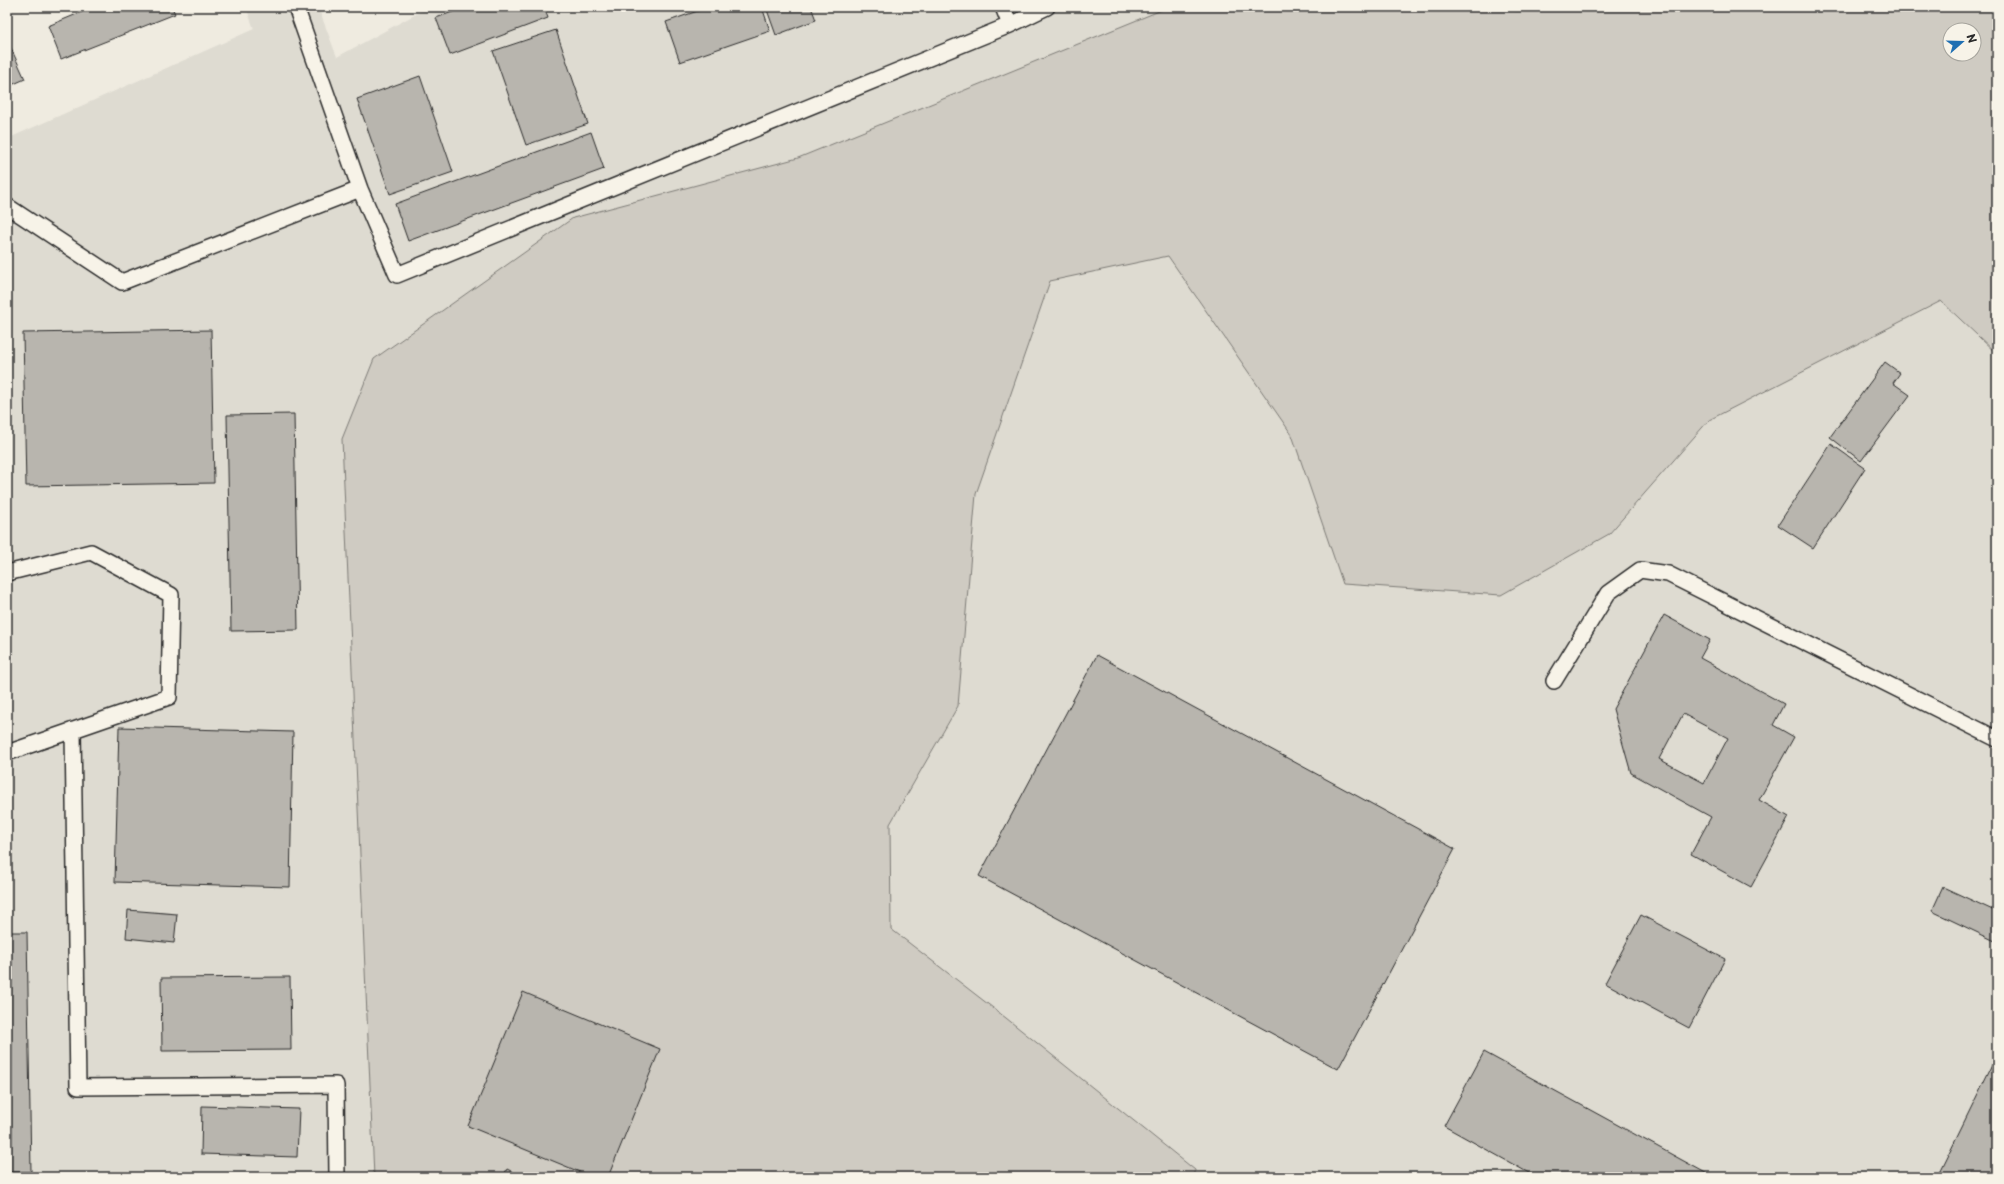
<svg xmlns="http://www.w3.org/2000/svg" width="2004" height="1184" font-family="'Playpen Sans',sans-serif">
<rect width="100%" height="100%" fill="#efebe0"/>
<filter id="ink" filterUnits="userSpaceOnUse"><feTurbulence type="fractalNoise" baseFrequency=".025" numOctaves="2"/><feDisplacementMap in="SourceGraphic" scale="8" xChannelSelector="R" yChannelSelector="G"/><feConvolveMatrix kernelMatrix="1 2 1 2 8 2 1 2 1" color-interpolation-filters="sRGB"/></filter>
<g filter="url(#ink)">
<path fill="#dedbd1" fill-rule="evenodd" d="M246,7H318L337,57L429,7H1997V1177H7V139L254,29ZM1950,30H1974V54H1950Z"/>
<path fill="#cfcbc2" stroke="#7d7b76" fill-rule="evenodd" d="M1169,7H1487L1517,11L1582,7H1997V354L1941,301L1709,420L1609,534L1501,595L1343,584L1292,435L1168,256L1050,281L976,494L958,706L890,824L891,929L1006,1018L1195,1170V1177H374L342,439L374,359L573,218L798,158ZM1950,30H1974V54H1950Z"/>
<path fill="#b8b5ae" stroke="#2b2b2b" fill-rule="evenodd" d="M94,7H172L175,14L61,59L48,26Z
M466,7H544L548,18L450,55L436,18Z
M709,7H762L770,31L680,62L666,22Z
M766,7H811L816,20L776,35Z
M556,30L588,124L526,145L493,51Z
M10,46L25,79L7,87V48Z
M420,76L453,172L390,194L357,99Z
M591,132L604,169L408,241L395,204Z
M211,330L214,483L26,486L23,333Z
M1885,362L1900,373L1893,383L1910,395L1861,461L1830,437Z
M294,414L298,630L231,631L227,415Z
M1831,444L1865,468L1813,548L1778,525Z
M1664,615L1710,640L1700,658L1784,704L1773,725L1794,737L1759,800L1789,817L1751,887L1691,854L1711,817L1631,773L1613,709ZM1683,714L1728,738L1704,783L1659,759Z
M1097,655L1455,849L1338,1069L979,876Z
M119,727L293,732L290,887L115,882Z
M1943,887L1997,912V942L1932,911Z
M128,910L177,914L174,943L126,938Z
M1641,915L1725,959L1689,1028L1605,983Z
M7,932H27L31,1172H7Z
M290,977L291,1050L162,1051L161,978Z
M523,992L660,1049L608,1177H592L468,1126Z
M1484,1052L1713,1177H1536L1444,1126Z
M1997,1055V1177H1937Z
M202,1106L299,1109L297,1157L201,1154Z
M507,1169L523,1177H503Z"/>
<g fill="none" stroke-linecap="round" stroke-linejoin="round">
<g stroke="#2b2b2b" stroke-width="18">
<path id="service" d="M296,7L360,189L397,275L1010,25L1003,7
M1010,25L1047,7
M7,206L122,282L360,189
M7,573L91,552L171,595L169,697L7,753
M1554,681L1608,593L1640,570L1668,574L1997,739
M73,730L78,1087L336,1085L337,1177"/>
</g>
<use href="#service" stroke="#f7f3e8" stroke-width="15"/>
</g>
</g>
<rect width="2004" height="1184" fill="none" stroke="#f7f3e8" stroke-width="24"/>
<rect x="12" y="12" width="1980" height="1160" fill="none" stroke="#2b2b2b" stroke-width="1.5" filter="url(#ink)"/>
<g transform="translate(1962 42) rotate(70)"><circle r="19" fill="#f7f3e8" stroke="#a5a39c"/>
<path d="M0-3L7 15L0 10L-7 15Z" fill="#1f6fb2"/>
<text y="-6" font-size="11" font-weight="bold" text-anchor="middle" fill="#2b2b2b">N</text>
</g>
</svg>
